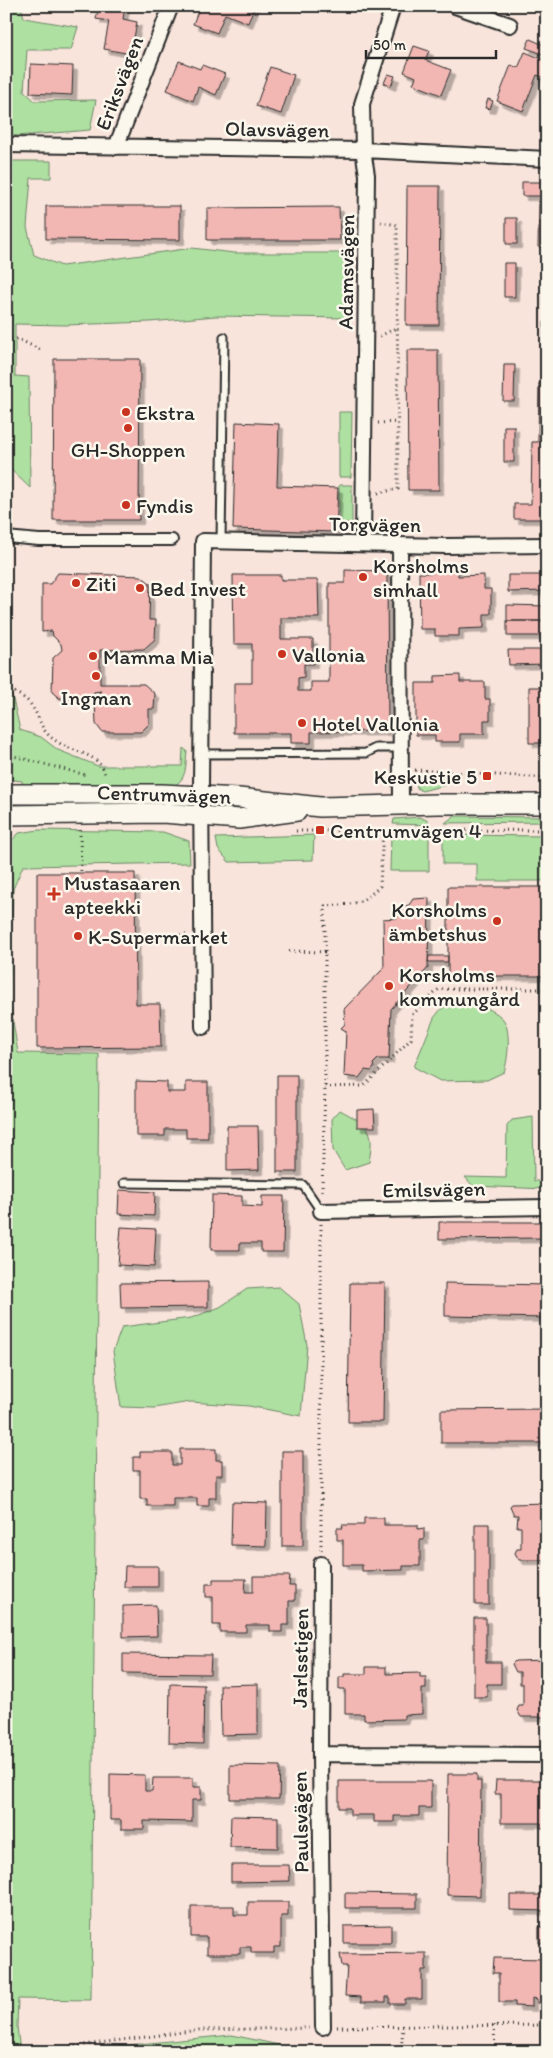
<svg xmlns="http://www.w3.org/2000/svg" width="553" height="2058" font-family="Itim,sans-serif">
<defs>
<filter id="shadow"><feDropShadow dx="4.5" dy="4.5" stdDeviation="0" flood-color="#0004"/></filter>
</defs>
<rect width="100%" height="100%" fill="#f8e4db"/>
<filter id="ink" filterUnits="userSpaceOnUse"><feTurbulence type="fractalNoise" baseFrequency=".02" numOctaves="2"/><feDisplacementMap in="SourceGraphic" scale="10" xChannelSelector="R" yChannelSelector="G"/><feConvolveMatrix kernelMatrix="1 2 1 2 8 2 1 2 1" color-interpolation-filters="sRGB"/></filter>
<g filter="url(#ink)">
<path fill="#aee0a1" stroke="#6c8666" d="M6,6H21L24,18L78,27L71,50H27L24,91L35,101L96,100L90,130L17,136L6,134Z
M6,161H51V178H31L27,227L34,255L62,266L192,248L234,253H347L348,318L216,316L150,322L65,325L15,324V376L29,377L30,488L6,465Z
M339,412H352L351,477H339Z
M339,485H352V523H339Z
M6,692L12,695L20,730L41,737L58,750L98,766H182L183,748L187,751C185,767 188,780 171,787H23L22,781L6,779Z
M416,777L455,780L453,783L422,791L417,788Z
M454,816L547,817V822L445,823Z
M420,817L428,821L429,825L393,824L394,819Z
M39,830L163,832L189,841L190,863L23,866L13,889L9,996L18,1053L99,1054L91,2000L18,1999L17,2026L20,2052H6V847L19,833Z
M314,835L313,860L229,862L218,849L216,838Z
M443,835L547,836V881H477V864H443Z
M391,836H429V871H390Z
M454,1001C470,1002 490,1006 502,1018C512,1028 508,1060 504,1072L487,1080L440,1081L414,1067L434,1018L441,1009Z
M340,1110C369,1126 375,1127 369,1162L345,1170L333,1150L332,1119Z
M533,1117L534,1181H547V1189L473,1186L465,1177L506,1178L507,1126L512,1120Z
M279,1287L299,1304L307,1345L301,1416L249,1406L190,1402L154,1408L121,1407L113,1351L122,1327L191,1318L220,1307L247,1289Z
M232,2035L279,2045L283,2052H123L118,2046Z"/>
<path fill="#f2b7b3" stroke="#2b2b2b" filter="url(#shadow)" d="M99,6H125L123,19L137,22L131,54L104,49L109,21L96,19Z
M200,6H255L248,23L225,14L217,33L193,24Z
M530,39L546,46L543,54L526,48Z
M414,46L429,51L425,60L451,70L441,95L413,84L416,77L404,72Z
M525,52L547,61V72L545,78L537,75L523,111L497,101L511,65L518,68Z
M179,61L200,69L202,65L225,74L216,95L198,87L193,101L167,90Z
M31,64L73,66L72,95L30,93Z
M270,67L294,75L281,114L256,106Z
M388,74L395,76L391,86L384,83Z
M488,99L493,101L490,109L485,108Z
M522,182H547V196H522Z
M407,186H440L439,325H406Z
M539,201L547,202V306H544V247H538Z
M46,206H180V240L46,239Z
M339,207L340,240H207V208Z
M506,218H517V244H506Z
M504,263H515V297H504Z
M544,322H547V519H514V504H531L532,442H538L539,383H543Z
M407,350H438L439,490H408Z
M54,359H140L139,520H53Z
M504,365H515L514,401H503Z
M236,422L279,424L277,486L338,488L336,532L233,529Z
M504,426H514V462H504Z
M458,566V576L484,575V589H491V614H484V628L459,629V636H435V629H420L419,573H433V567Z
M345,570L387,571L388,731L311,732V743H291V733H234V683H252V644H234L233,575H281V580H318L319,618H281V639H313V664H304V677L298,678V691H311V682H329V583H345Z
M58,573L141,576L150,583L149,620H156L155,639L144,649L100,650V684H144L155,694L154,709H149V724L141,732H102L96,724L95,698L101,691L94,692L87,698H59L52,692L53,658L62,650L61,644L53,636L52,631L42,632V584H50Z
M508,575H547V591L508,592Z
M507,605L547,606V621H507Z
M507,621H547V636H507Z
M508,650H547V664L509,665Z
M460,675V682H485V699H490V720H484V734H460V742H435V735H416V683H435V676Z
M544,680H547V750H543V743H529V687H544Z
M37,873H135L136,1004H160L161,1047L37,1048Z
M448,887H547V976H448Z
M429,898L428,968L391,1009L389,1059H378L373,1064L374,1068L371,1071L365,1070L359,1078L344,1076L346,1031L341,1028L345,1024L344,1009L384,968L383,919L397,918L402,912L401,907L409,905L413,899Z
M429,956H448V962H428Z
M277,1075H297V1172H277Z
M136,1081L167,1082V1092H186V1082H208V1138H186V1129H165V1136H136Z
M374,1109L375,1127H357V1110Z
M227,1126H258L259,1170L227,1171Z
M119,1190L155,1192L154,1216L118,1214Z
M212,1195L242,1196V1206L262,1207V1196H284L283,1252H261V1243H240V1250H211Z
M439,1222H547V1238L439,1239Z
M121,1227L156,1229L154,1267L118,1265Z
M208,1282V1307L121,1308L120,1283Z
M350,1283H385L383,1422H348Z
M445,1283L547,1285V1318L445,1316Z
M547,1409V1443H441V1410Z
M180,1449H216V1460H222V1475H216V1498H209V1506H197V1498H173V1506H147V1499H140V1470H133V1457H140V1452H172V1465H180Z
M282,1451H303V1546H282Z
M232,1502L267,1503L266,1546L231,1545Z
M547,1503V1560H519L515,1553L517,1549H521V1527H517L518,1515H514L510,1506L512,1504Z
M364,1518H384V1525H418V1529L424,1528V1540H420V1566H403V1570L362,1571V1565H343V1540H337V1528H343L342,1525H364Z
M475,1524H489V1605H475Z
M125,1566H158V1587H124Z
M253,1576H290L289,1586H295V1601H289V1625H282V1632H270V1625H246V1632H220V1625H213V1597H206V1584H213V1579H246L245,1592H253Z
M156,1605L157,1636L123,1637V1606Z
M474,1618H486V1662H501V1684H487V1697H474Z
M123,1654L211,1655L210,1674L123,1673Z
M547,1660V1717H521L517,1710L519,1706H523V1684H520V1672H516L512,1664L515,1661Z
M366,1667H386V1674L420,1673V1677H426V1689H422V1714L404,1715V1719L364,1720V1714H345V1689H339V1677H344V1674H366Z
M170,1684L204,1685L203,1744L169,1743Z
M258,1684V1734L221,1735L220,1685Z
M230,1765L280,1766L279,1799H230Z
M110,1774L145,1775V1791H152L153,1778H193V1787H201V1800H192V1822L144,1821V1829H121V1820H110Z
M448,1774H477V1781H481L480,1896L447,1895Z
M496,1780H547V1828H541V1823H501V1794H495Z
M339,1781H431V1808H419V1816H394V1822H374V1815H350V1808H339Z
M231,1816L278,1817V1848L230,1847Z
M231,1865H289L290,1881L231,1882Z
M345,1893L417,1894V1908H345Z
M510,1895H547V1911L510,1910Z
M248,1902H288V1916H281V1947H274V1953H251V1947H240V1954H207V1937H191V1906H234V1915H248Z
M391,1925V1943H344V1926Z
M539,1927H547V1943H539Z
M426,1953V1970H422V1999H405V2004H390V1997H386V2002H361V1997L345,1996L347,1966H342L340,1954Z
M494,1958L547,1959V2004L537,2003V1999L532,1998V2007L515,2006V2002H499V1973H493Z"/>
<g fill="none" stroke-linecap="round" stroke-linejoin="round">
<g stroke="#2b2b2b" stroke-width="11">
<path id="service" d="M221,541L224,337
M202,754L366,753L376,748H400
M124,1183L303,1185L321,1211"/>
</g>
<g stroke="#2b2b2b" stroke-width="14">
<path id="pedestrian" d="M6,537L39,540H172"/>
</g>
<g stroke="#2b2b2b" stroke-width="18">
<path id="minor" d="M455,6L510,25
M6,145L363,150L547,159
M116,147L171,6
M363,544L367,175L363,150L362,104L393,6
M400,545L401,804
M203,1027L201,787L203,541L446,546L547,545
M321,1211L547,1207
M320,1754L321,1564
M323,2027L320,1754L547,1755"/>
</g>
<g stroke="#2b2b2b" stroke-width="22">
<path id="secondary" d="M6,794H162L239,798L320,807L438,804H547
M6,815L163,813L239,819L297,811"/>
</g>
<path stroke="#2b2b2b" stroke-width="3" stroke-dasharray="1 4" stroke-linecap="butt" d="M380,336L396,328
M6,339H18L41,350
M378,423L397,422
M378,493L398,489L397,225L381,222
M6,687C14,692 27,698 31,705C44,723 38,731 61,744C76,753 104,755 105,777
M6,754L86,775
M415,770L547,778
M80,830L81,873
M296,831L547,830
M140,935H187
M289,951L325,952
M395,1004L423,1003
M325,1087L364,1086L411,1039L412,1015L439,989H547
M322,1191L325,1087V906C352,904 360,906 380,886L383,830
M321,1224V1551
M494,2025L495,2052
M337,2027L547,2025
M401,2048H495
M30,2052L199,2030L309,2028
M401,2052L403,2027"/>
<use href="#service" stroke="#fbf7ec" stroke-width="7"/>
<use href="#pedestrian" stroke="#fbf7ec" stroke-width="10"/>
<use href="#minor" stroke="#fbf7ec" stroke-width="14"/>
<use href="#secondary" stroke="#fbf7ec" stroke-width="19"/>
</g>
</g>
<g fill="#c8321e" stroke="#fbf7ec" stroke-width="2">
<circle cx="126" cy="412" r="5"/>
<circle cx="128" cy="428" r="5"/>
<circle cx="126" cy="505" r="5"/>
<circle cx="363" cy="577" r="5"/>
<circle cx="76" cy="583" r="5"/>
<circle cx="140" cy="588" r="5"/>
<circle cx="282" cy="654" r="5"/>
<circle cx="93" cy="656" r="5"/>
<circle cx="96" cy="676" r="5"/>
<circle cx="302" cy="723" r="5"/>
<rect x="482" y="771" width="10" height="10" rx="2.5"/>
<rect x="315" y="825" width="10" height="10" rx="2.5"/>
<path d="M51.5 886.5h5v5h5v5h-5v5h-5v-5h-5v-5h5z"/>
<circle cx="497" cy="921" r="5"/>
<circle cx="78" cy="936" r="5"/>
<circle cx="389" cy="986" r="5"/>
</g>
<g text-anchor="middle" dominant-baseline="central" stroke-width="5" stroke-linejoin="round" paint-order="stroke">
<g font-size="21" fill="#2b2b2b" stroke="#fbf7ec">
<text transform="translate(119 83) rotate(-69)">Eriksvägen</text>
<text transform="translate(277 129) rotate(1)">Olavsvägen</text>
<text transform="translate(346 272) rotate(-89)">Adamsvägen</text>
<text transform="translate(375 524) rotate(1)">Torgvägen</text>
<text transform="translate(164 794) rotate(2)">Centrumvägen</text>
<text transform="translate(434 1189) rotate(-1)">Emilsvägen</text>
<text transform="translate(300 1658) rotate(-89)">Jarlsstigen</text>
<text transform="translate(300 1822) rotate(-91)">Paulsvägen</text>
</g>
<g font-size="21" fill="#2b2b2b" stroke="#fbf7ec" text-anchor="start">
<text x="136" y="412">Ekstra</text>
<text x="128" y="449" text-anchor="middle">GH-Shoppen</text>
<text x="136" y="505">Fyndis</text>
<text x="373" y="565">Korsholms<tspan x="373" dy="24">simhall</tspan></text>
<text x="86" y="583">Ziti</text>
<text x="150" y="588">Bed Invest</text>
<text x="292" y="654">Vallonia</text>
<text x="103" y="656">Mamma Mia</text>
<text x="96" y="697" text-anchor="middle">Ingman</text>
<text x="312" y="723">Hotel Vallonia</text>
<text x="477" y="776" text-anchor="end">Keskustie 5</text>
<text x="330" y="830">Centrumvägen 4</text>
<text x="64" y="882">Mustasaaren<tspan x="64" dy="24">apteekki</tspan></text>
<text x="487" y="909" text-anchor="end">Korsholms<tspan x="487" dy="24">ämbetshus</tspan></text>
<text x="88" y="936">K-Supermarket</text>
<text x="399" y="974">Korsholms<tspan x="399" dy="24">kommungård</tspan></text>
</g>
</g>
<rect width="553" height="2058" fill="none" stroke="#fbf7ec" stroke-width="25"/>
<rect x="12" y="12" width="528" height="2033" fill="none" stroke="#2b2b2b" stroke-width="2" filter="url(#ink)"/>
<path d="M366 50v8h130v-8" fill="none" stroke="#2b2b2b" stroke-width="2.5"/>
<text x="373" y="50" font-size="15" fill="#2b2b2b" stroke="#fbf7ec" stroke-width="4" paint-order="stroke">50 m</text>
</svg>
